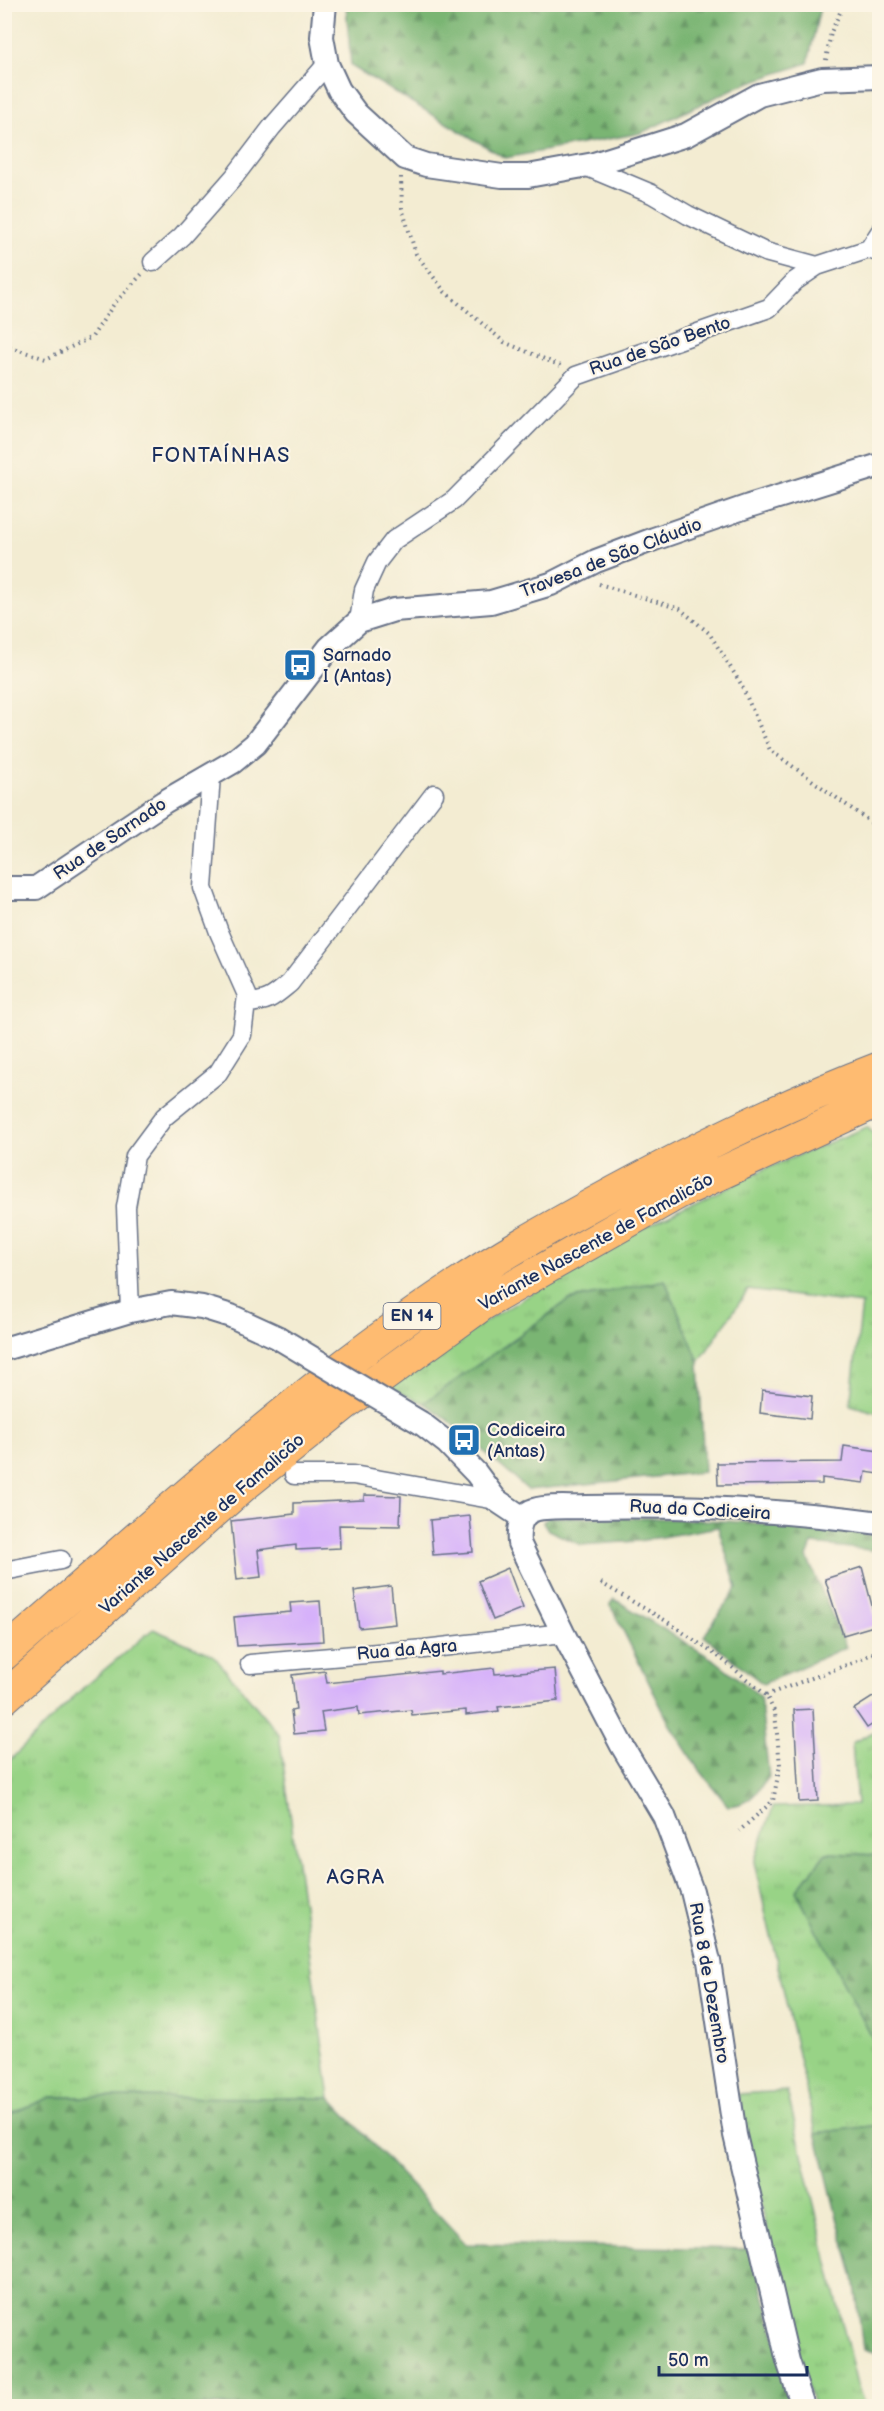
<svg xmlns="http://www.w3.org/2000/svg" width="884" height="2411" font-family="'Balsamiq Sans',sans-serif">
<defs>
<pattern id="grass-tufts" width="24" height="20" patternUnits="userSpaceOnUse" patternTransform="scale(1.5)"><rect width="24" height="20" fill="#98d386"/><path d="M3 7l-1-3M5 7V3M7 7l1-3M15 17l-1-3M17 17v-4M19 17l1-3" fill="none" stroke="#82b576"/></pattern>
<pattern id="forest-firs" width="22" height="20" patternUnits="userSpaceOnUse" patternTransform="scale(1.5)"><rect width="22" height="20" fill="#7ab573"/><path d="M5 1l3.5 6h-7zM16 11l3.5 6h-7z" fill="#639462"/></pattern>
</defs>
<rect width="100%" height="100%" fill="#fcf5e5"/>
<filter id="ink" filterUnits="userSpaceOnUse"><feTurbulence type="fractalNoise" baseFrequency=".0167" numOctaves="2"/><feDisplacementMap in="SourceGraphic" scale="12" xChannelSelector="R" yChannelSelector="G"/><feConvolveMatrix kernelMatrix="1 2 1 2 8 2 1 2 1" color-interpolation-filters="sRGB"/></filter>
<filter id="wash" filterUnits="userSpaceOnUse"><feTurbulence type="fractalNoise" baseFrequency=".008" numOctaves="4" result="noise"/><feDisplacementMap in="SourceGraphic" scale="24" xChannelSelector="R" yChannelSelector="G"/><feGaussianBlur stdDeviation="1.35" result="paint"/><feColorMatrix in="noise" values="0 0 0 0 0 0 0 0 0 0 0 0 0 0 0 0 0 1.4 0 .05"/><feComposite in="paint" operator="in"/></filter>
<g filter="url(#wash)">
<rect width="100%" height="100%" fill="#f3ecd2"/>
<path fill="url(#grass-tufts)" stroke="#5a8172" stroke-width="1.5" d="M867,1127L879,1139V1413L850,1405L862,1304L748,1290L699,1362L665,1280L569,1300L424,1403L389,1387L441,1348L636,1231L765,1169Z
M153,1629L213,1655L279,1734L330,2098L51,2097L5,2116V1765L86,1685Z
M879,1729V1855L826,1853L796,1891L879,2051V2125L816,2133L754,1862L773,1807L857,1805L852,1743Z
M787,2091L856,2381L865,2406H813L771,2249L738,2094Z"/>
<path fill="url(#forest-firs)" stroke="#4a7268" stroke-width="1.5" d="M818,5L820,7L808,63L739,86L641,133L505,158L351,66L346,5Z
M665,1280L699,1362L704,1472L528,1490L447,1419L424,1403L569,1300Z
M549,1517C659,1517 770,1520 879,1536V1551L812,1544L807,1557L846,1647L763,1684L704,1636L737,1588L718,1527L639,1541L581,1545L548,1530L543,1522Z
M614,1599L716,1661L760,1696L769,1777C757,1792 750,1805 728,1806L695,1764L670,1725L610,1604Z
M826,1853L879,1855V2051L796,1891Z
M51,2097L330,2098L466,2244L752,2249L794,2406H5V2116Z
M879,2125L880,2339L877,2353L863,2349L854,2277L838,2221L816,2133Z"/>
<g id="blocks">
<path fill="#d6b1fa" d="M762,1390L812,1396L810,1419L760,1413Z
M844,1446L879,1451V1474L866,1472L864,1483L822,1478V1484L718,1485L717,1463L842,1462Z
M364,1495L401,1496L400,1526L339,1525L340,1548L296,1550V1545L258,1550L261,1577L237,1580L231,1521L294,1514V1503L364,1500Z
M470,1516L473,1552L433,1555L430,1520Z
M862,1567L877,1625L843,1635L825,1579Z
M508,1568L523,1608L493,1620L478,1581Z
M391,1586L395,1624L359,1628L354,1591Z
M320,1601L323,1641L237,1646L234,1617L291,1612L290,1603Z
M494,1668L495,1674L555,1669L558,1701L498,1707L499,1711L466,1715V1710L412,1715L411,1710L359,1715L358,1707L321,1712L324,1731L294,1734L291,1711L296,1710L292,1675L325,1671L327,1683L440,1671V1674Z
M879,1693V1720L867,1728L854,1709Z
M813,1709L818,1801L799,1802L794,1710Z"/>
</g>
</g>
<g filter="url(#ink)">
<use href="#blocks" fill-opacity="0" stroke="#677187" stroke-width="1.5"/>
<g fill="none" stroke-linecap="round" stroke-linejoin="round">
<g stroke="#677187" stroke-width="21">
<path id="minor" d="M585,166L652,194L688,215L765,252L817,266
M869,249L880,232
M153,262L182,236L234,177L272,127L327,64
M359,621L364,590L377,562L394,540L454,500L576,376L769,308L795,281L817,266L869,249L880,253
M246,1003C269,1002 273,997 290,983L434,794
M130,1311L126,1207L135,1156L164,1117L218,1073L242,1035L247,995L219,932L203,888L211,775
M294,1475H353L496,1500
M4,1571L61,1560
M250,1664L424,1649L563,1633"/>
</g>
<g stroke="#677187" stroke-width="26">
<path id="tertiary" d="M325,4L322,37L327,64L339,90L356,113L405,158L426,165L502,176H528L594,164L686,135L759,95L822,79L880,77
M4,888H36L164,802L233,762L255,744L329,648L359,621L394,610L491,602L551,584L596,561L654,539L749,506L880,465
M4,1349L130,1311L171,1303L202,1307L231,1316L277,1337
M421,1423L447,1443L476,1473L496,1500L523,1518
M803,2406L788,2361L735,2135L709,1961L692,1891L664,1816L621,1744L563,1633L519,1543C518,1531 519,1517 531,1511C544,1505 572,1508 586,1507C684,1505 783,1510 880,1523"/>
</g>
<g stroke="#677187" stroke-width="34">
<path id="trunk" d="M4,1654C152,1527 295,1391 458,1284C501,1255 546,1230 591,1205C684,1154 780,1106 880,1068
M4,1698L243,1486L345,1404L483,1304L678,1193L880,1100"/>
</g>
<path stroke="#677187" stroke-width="4" stroke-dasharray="1.5 4.5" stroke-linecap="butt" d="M826,60L831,32L844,4
M401,177L402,208L416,254L445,292L504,342L561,366
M4,345L46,359L92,337L114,304L142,274
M599,584L680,609L709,633L741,684L770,750L880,829
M880,974V979
M601,1583L666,1621L722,1659L766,1695L775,1713L780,1765L773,1801L739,1831
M766,1695L860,1660L880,1649"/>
<use href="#minor" stroke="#fff" stroke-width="18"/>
<use href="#tertiary" stroke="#fff" stroke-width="22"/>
<use href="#trunk" stroke="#febb71" stroke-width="32"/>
<g stroke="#677187" stroke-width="26" stroke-linecap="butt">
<path id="tertiary-bridge" d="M277,1337L421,1423"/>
</g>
<use href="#tertiary-bridge" stroke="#fff" stroke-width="22"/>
</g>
</g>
<defs>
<g id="bus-square" transform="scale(1.725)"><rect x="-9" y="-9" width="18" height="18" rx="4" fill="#1f6fb2" stroke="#fcf5e5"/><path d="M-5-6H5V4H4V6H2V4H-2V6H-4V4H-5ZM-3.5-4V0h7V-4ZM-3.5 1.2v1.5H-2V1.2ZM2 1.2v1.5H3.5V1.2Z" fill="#fff"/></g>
</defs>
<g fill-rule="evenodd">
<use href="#bus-square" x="300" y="665"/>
<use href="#bus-square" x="464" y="1440"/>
</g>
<g text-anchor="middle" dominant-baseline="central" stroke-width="4.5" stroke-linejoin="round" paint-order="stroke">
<rect fill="#fcf5e5" stroke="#5e6a86" stroke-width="1.5" x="383.5" y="1303" width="57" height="26" rx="4.5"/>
<g font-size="16" font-weight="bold" fill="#1b2f5e">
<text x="412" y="1316">EN 14</text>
</g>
<g font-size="18" fill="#1b2f5e" stroke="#fcf5e5">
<text transform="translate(660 346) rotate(-19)">Rua de São Bento</text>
<text transform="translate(611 558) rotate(-21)">Travesa de São Cláudio</text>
<text transform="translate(110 839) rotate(-34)">Rua de Sarnado</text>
<text transform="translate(596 1242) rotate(-29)">Variante Nascente de Famalicão</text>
<text transform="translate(700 1510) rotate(3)">Rua da Codiceira</text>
<text transform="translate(202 1524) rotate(-41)">Variante Nascente de Famalicão</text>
<text transform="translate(407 1650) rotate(-5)">Rua da Agra</text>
<text transform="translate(709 1983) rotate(80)">Rua 8 de Dezembro</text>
</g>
<g font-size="18" fill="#1b2f5e" stroke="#fcf5e5" text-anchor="start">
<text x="323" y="655">Sarnado<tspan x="323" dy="21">I (Antas)</tspan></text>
<text x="487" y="1430">Codiceira<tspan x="487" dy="21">(Antas)</tspan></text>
</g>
<g font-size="20" letter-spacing="1.5" fill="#1b2f5e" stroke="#fcf5e5">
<text x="221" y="456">FONTAÍNHAS</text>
<text x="356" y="1878">AGRA</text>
</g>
</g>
<rect width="884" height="2411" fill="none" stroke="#fcf5e5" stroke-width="24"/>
<path d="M659 2366v9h148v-9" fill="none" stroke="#1b2f5e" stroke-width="3"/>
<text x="668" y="2366" font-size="18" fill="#1b2f5e" stroke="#fcf5e5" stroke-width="4.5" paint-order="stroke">50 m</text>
</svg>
